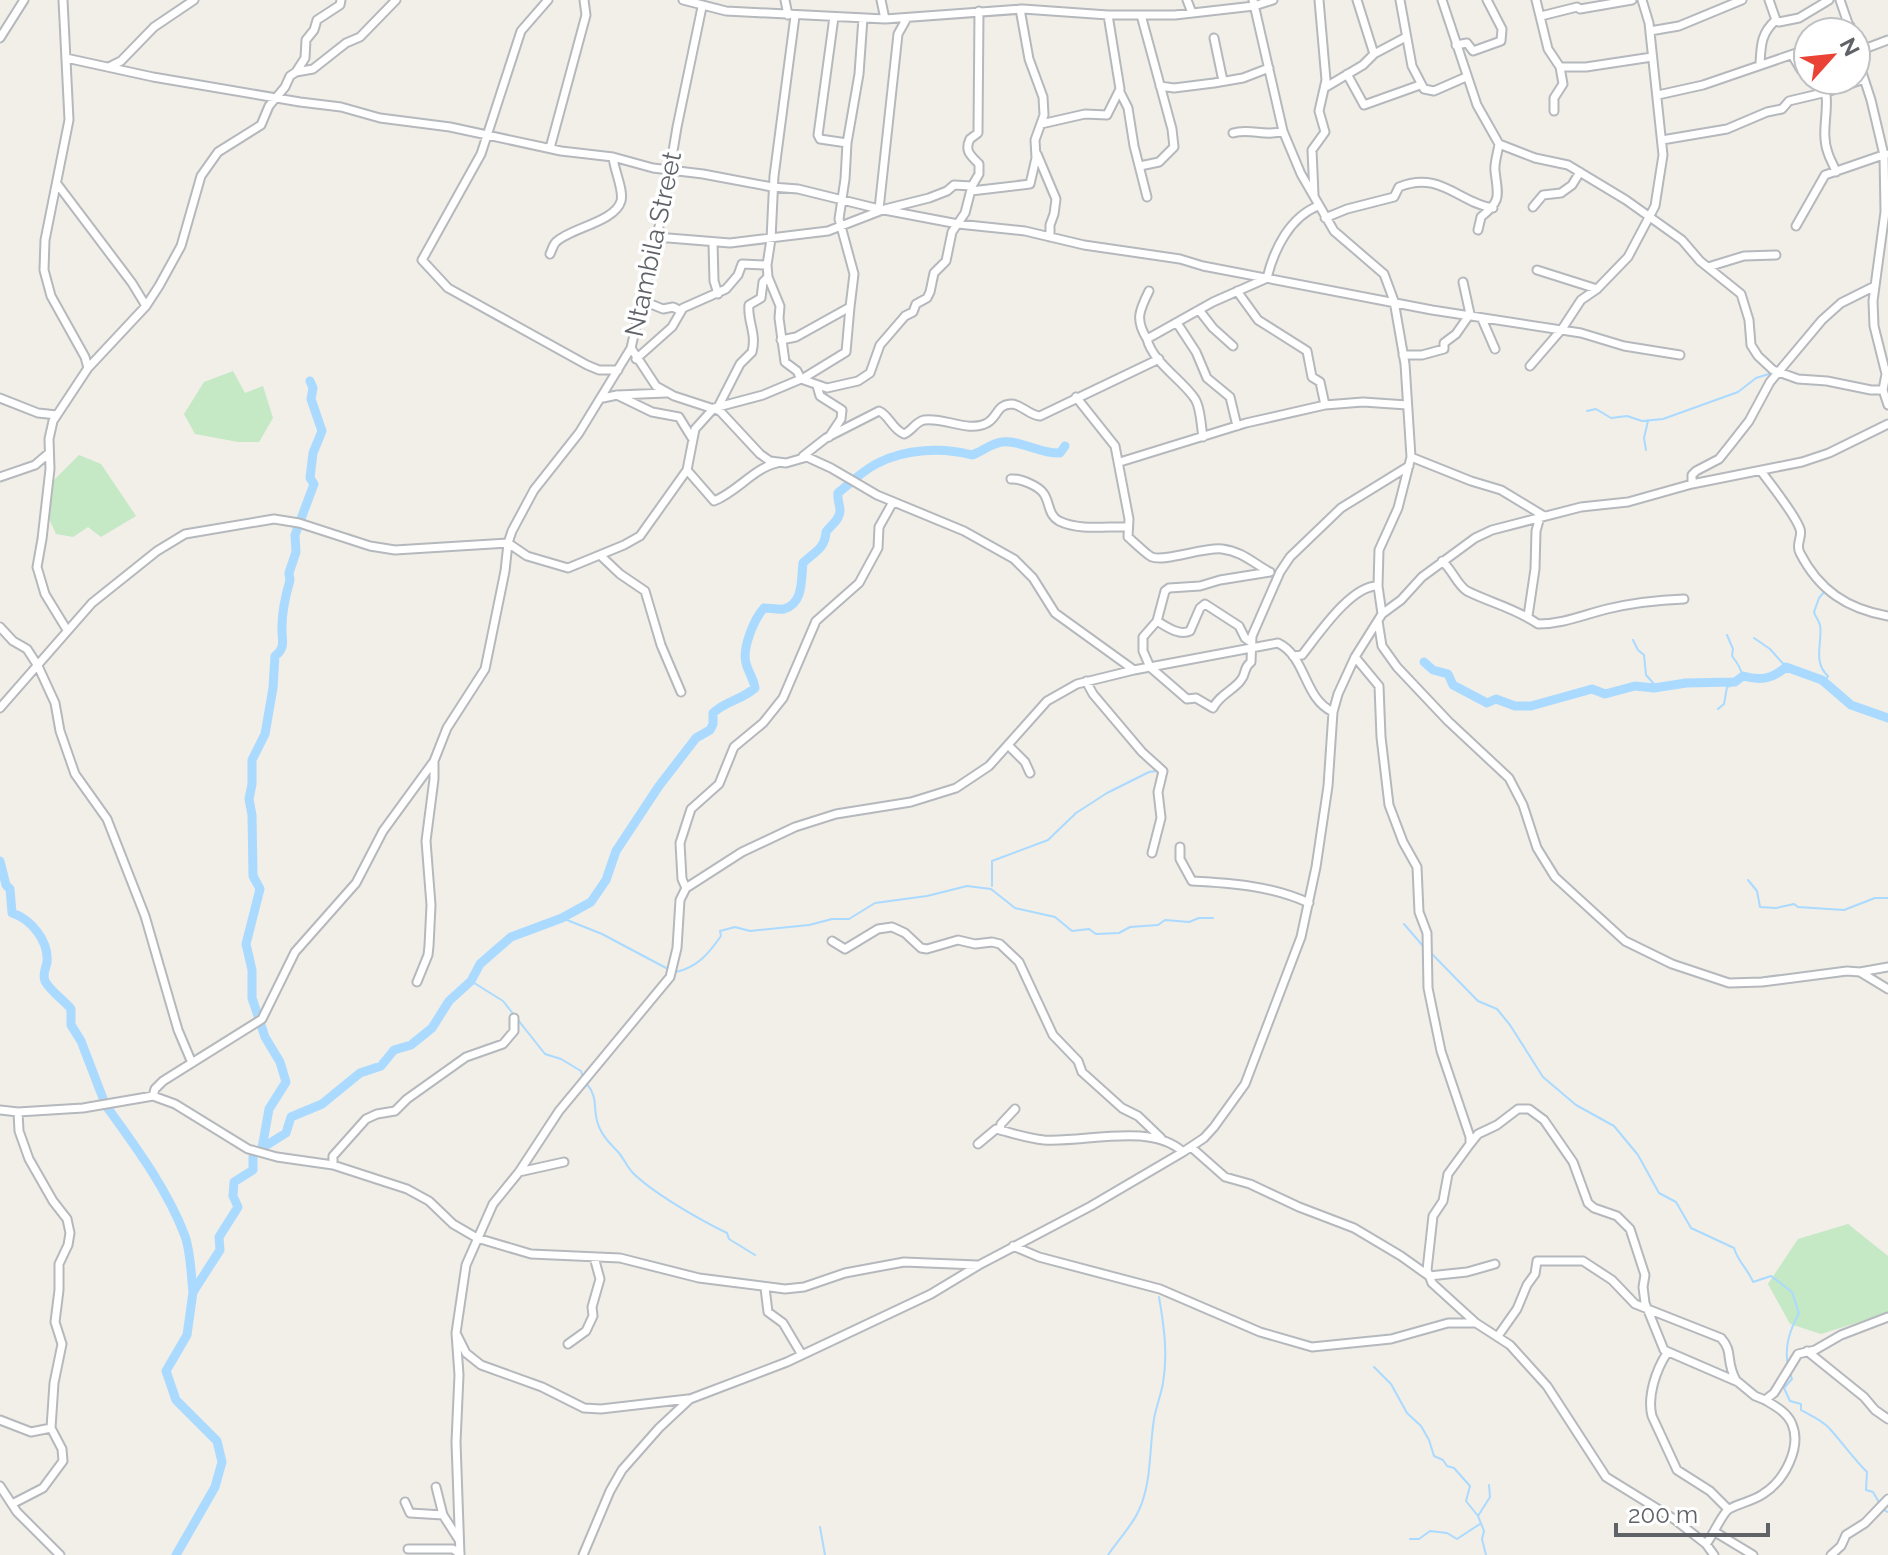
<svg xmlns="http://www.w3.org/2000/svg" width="1888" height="1555" font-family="Raleway,sans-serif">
<rect width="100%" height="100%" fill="#f1efe8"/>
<path fill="#c5e8c5" d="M233,371L245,393L263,386L273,418L259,442H238L195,434L184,414L204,382Z
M79,455L101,464L136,516L101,537L88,527L73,537L56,534L45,510L53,481Z
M1848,1224L1888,1256V1313L1821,1334L1790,1324L1768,1284L1798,1239Z"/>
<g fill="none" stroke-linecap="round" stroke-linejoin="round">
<path stroke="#aadaff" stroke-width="2" d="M1587,411L1596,409L1611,418L1627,416L1642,421L1663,419L1738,392L1756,378L1769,374
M1646,450L1644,438L1648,421
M1754,638L1770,649L1786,667
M1633,640L1638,650L1644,655L1646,675L1654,684V688
M1822,680H1826L1828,676C1812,662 1823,641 1820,625C1819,620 1815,617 1814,612L1819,598L1825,591
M1718,709L1724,704L1727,687C1748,681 1743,670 1732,656L1733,649L1727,635
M1748,880L1757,891L1760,907L1776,908L1794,904L1798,907L1844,910L1875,898H1888
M992,886V861L1048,840L1076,813L1107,793L1149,772L1156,771
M562,918L602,934L668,969
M1404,924L1423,946
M1431,953L1478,1001L1497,1009L1510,1025L1543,1077L1576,1105L1614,1126L1638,1155L1659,1193L1676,1202L1691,1228L1734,1248C1738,1262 1748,1269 1753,1282L1771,1276L1792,1292L1799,1313C1790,1330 1784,1346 1788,1366
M676,972C698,967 709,953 721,936L720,931L735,927L750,931L809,925L832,919H849L875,903L927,896L967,886L991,889L1015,908L1055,917L1072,931L1089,929L1096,934L1119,933L1130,927L1158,925L1165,920L1189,922L1199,918H1213
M471,981L503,1001L545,1054L561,1059L581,1071L583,1078
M587,1084C600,1100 591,1111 600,1129C605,1140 612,1145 619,1153C624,1159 627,1167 633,1173C653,1193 700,1220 727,1233L729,1239L755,1255
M1374,1367L1391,1384L1407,1413L1421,1426L1429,1440L1434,1456L1443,1460L1447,1466L1454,1468L1470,1486L1466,1501L1478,1516
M1790,1373L1792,1379L1784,1388L1790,1401L1801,1404V1410C1810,1415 1822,1420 1829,1428C1842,1442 1853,1458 1867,1472L1866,1490L1873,1492L1880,1504
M1882,1509L1888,1512
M820,1527L825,1555
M1410,1539H1419L1430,1531L1447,1533L1457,1539L1480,1524
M1108,1555C1118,1540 1132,1526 1139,1510C1152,1481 1149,1450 1154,1419C1156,1407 1161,1395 1163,1383C1168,1354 1164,1326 1159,1297
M1486,1555L1482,1539L1484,1531L1478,1516L1490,1497L1489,1485"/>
<path stroke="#aadaff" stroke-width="9" d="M852,481C860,475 869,467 878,463C905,449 942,447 972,455C981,452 992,443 1002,442C1022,440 1040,454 1060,453L1065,446
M1424,662L1433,670L1448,674L1453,685L1487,703L1496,699L1515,706H1531L1592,689L1605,694L1635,686L1654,688L1686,683L1735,682L1743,676C1761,681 1772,679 1786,667L1822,680L1851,705L1888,718
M0,861L6,885L10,889L12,913C31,919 49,941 47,962C46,969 42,973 45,981C50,991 64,1000 71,1009V1025L81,1041L104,1101
M107,1107C136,1147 167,1189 185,1236C191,1253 191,1275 193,1292
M262,1148L286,1133L291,1117L322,1104L360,1073L381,1066L394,1050L411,1045L432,1028L449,1001L471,981L480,964L511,937L562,918L591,902L606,880L616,851L659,786L696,738L710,730L713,724V713C727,700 740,701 755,688C753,677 748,672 746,663C742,648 754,619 764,608C769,608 779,610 784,609C804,603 801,579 803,563C814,552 825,549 826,532C830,526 840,520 840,511C840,504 837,500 838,493L850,483
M262,1148L269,1109L286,1082L280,1062L265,1037L252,998V970L246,944L260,889L253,876L252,815L249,799L252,784V760L265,734L273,688L275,656C287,647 281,639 282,626C282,611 286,594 290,580L289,573L296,552L295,535L314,484L310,478L313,453L322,431L311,399L313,388L310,381
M176,1555L215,1487L222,1462L217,1441L176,1400L166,1371L187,1335L193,1292L220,1250L219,1237L238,1207L233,1196L234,1182L253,1170V1157"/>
<g stroke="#b5b8bc" stroke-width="11">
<path id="minor" d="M63,0L69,120L45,240L44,270L51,296L85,357L88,368L53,421L49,439L50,469L42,539L37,567L45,594L67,630
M548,0L521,31L481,154L422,260L448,288L587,365L599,370H618
M683,0L726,11L885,19L1023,9L1108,15H1175L1254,6L1273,0
M785,0L788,15
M881,0L885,19
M1187,0L1192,13
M1253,0L1283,131L1301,174L1334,231L1384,274L1394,301L1405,364L1411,457L1398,508L1379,550L1378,586L1382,614
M1357,0L1374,54
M1400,0L1412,66L1424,89L1434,91L1466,77
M1442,0L1477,105L1499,144L1535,158L1568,165L1626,200L1682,240L1700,261L1741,294L1749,320L1751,345L1758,356L1773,370L1798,379L1827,381L1871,390H1883
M1536,0L1548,49L1560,67H1586L1652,57
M1769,0L1776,20L1779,22L1799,18L1829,0
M1840,0L1851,32
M795,16L774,176L771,239L767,265L768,277L780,306L779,318L785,362L797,371L801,379
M1541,16L1577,7L1580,9L1632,0
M834,17L818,135L820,139L847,143
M1650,31L1679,26L1742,0
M1838,32L1850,26
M0,38L24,0
M1214,38L1223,81
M1456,45L1467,43L1473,51L1501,41L1502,29L1487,0
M1856,52L1888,40
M1856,54L1871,100L1884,155L1885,212L1873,301L1874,326L1886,374L1883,390L1888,405
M1792,55L1801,70L1808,68
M66,58L153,77L300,102L341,107L380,118L450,127L561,151L613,157L653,168L703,174L772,187L798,189L879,209L958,224L1025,231L1084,245L1180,259L1203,266L1432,310L1581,333L1624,346L1680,355
M1760,64C1761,45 1761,33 1776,20
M109,67L121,61L154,27L194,0
M296,72L305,58L306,40L314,30L317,20L340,5L341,0
M1347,74L1364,105L1420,85
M1822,80C1833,104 1819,129 1828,153C1830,160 1834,165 1836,172
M1160,86L1174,88L1214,83L1243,78L1269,68
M1326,87L1363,65L1374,54L1406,37
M1120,92L1128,108L1134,146L1147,197
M1658,95L1703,85L1808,49
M1554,111V98L1563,84L1560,67
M1041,124L1085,114L1107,115L1120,89L1108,15
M1233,133C1250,128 1266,137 1283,131
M1662,140L1727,129L1767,112L1782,109L1789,101L1827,92L1864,79
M550,148L586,15L584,0
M1037,154L1056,199L1054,214L1050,225V237
M1140,166L1159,162L1174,147L1172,129L1141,15
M58,185L132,283L146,306
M971,191L1030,184L1036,158L1035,140L1044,115L1043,97L1029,59L1020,9
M1314,195L1312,150L1325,132L1319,111L1326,80L1319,0
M1533,207L1543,195L1561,193L1572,185L1580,172
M879,209L898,34L907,18
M1325,218L1347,209L1394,197L1399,187C1440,170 1459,203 1493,208
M1796,226L1825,175L1886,154
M1478,230L1481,217C1502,200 1498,196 1495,171C1494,163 1498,152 1499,144
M656,237L730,243L828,231L885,209L929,198L947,191L954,185L972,186
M713,243L714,281L718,294
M550,254C552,250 553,245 556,242C570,228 615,222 621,201C624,190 614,170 613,157
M1708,267L1744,256L1776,255
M1537,270L1597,289
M1267,278C1274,249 1290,217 1318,206
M1237,291L1258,320L1307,351L1312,377L1320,382L1325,405
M641,300L663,309L673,307L681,311
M1199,310L1213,328L1233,346
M1482,319L1495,349
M1177,323L1196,352L1207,378L1230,397L1237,426
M1147,339C1135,320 1139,311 1149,291
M781,340L796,337L850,307L854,274L839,219L845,179L847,143L859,74L863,18
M631,348L656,386L674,396L720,411L760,454L770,461L786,463L807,457L831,468L877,495L964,531L1014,559L1033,578L1055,613L1134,670
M1403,355H1422L1444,349V343L1456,334L1470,314L1463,282
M636,359L672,327L683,308L726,289L738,275L742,264L767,265
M1530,366L1562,329L1581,300L1597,289L1628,257L1655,206L1663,155L1649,23L1642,0
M88,368L146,306L159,286L181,246L201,176L218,152L261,125L269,106L285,87L290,76L296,72L313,69L346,43L360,37L396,0
M802,379L846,352L850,307
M817,386L820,396L842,410L841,419L829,437
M617,395L652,412L679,417L692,438
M1076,397L1115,446L1129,519L1128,537C1133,541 1148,556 1152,557C1164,562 1204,547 1222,549C1241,551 1252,562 1268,571
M0,398L38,413L57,415
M603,398L617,395L666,393
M719,405L740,364L752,352C757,333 747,321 749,305L761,298L763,282L768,277
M1203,437C1201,427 1201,408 1195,399C1183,380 1153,363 1147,339L1213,302L1265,279
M803,456L826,438L879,411C889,415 892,429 904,434C912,431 915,422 924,420C945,417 968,433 987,423C998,417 996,405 1011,404C1022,404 1028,415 1040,416L1159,359
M1411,457L1471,481L1501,490L1544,516
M1120,462L1246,423L1325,405L1363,402L1407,405
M687,470L714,501C737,492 754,468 777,463
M1761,471C1771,485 1795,514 1800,529C1803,537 1795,544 1800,553C1819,590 1847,609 1888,616
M0,477L35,465L49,453
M1011,479C1020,478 1039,486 1044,494C1050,503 1048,515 1059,521C1080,531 1107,526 1128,527
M1692,484V475L1696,471L1719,459L1731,444L1749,421L1770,382L1822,320L1841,303L1873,287
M600,555L620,574L645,591L661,645L681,692
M1442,561C1452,569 1457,585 1467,591C1491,603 1515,608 1538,624C1563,624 1583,615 1607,609C1632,603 1658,600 1684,599
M1270,572L1220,580L1200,586L1169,588L1165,591L1157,621L1143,637V651L1150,667L1187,699L1196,698L1213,708C1219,695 1234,690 1241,680C1247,672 1243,668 1251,662L1252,636L1280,572L1290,557L1341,508L1409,466
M1528,616L1535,569L1536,531L1540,517
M1157,621C1167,627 1179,636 1190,631L1200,608L1205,604L1239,626L1245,638L1251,642
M1378,621L1382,646L1397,667L1448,721L1509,778L1523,805L1537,848L1555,877L1625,941L1672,964L1729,983L1762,982L1847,971L1860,972L1888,989
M0,627L13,641L27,649L38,666L55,703L60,731L75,774L107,819L145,916L178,1030L192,1063
M1293,656L1302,655C1318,635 1351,585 1378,586
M1355,657L1379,686L1381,737L1389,805L1403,842L1417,867L1419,912L1427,933L1428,988L1441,1051L1470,1137V1144L1448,1174L1443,1201L1433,1216L1427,1270L1432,1283L1476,1323
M1086,681L1093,694L1142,752L1163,771L1158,792L1161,818L1152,853
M0,708L92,603L157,551L185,534L274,519L299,523L370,546L395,550L508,543L527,556L568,568L624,545L640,536L687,470L695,429L714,408L763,395L801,379L827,388L858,381L870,373L880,345L905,316L913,312L916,304L927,298L930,292L934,273L946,261L952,232L965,213L972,186L979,174V164C971,156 964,151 970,139L978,133L979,11
M1009,746L1025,762L1030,773
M1180,847V859L1192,881C1232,883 1272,886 1309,903
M686,888L682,879L680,843L691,809L719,784L734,747L763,723L783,698L816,621L859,583L878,548L879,527L893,502
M832,941L845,949L878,929L892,927L905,933L921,948L927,949L958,940L975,944L992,942L1000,944L1019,962L1053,1035L1078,1061L1082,1072L1122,1108L1138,1116L1161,1138
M1860,972L1888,967
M417,982L428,955L429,946L431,905L426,841L434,779V763
M153,1096L155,1089L163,1081L262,1019L295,952L356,883L383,831L434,761L447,728L485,669L505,571L508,543L512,531L534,490L579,433L631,348L664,205L677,127L702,7
M0,1110L18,1112L83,1108L153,1096L175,1104L248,1149L277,1157L333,1165L407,1189L429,1201L453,1224L477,1238L531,1254L620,1258L699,1278L785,1289L804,1287L845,1273L904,1262L977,1265
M1000,1129L1001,1124L1015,1109
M978,1144L996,1129C1012,1133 1026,1138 1044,1140C1085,1143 1150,1122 1183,1152
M1470,1144L1478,1134L1497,1125L1518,1109H1529L1544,1120L1573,1162L1588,1203L1594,1208L1617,1216L1630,1229L1645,1275L1643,1287L1645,1303L1664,1350L1738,1382L1755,1396L1765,1400L1774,1393L1798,1354L1815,1350L1841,1335L1888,1317
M1191,1147L1225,1177L1250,1184L1299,1207L1354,1228L1401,1256L1429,1276L1467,1272L1495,1264
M333,1165V1156L366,1119L377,1114L395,1111L407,1099L466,1057L503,1044L514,1031V1018
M519,1172L564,1162
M1013,1246L1039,1257L1160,1289L1260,1332L1312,1347L1391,1339L1448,1323H1476L1510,1345L1547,1386L1606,1477L1674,1519L1706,1544L1714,1555
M765,1288L768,1312L783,1323L802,1355
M457,1335L466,1353L481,1365L542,1387L584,1408L601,1409L688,1399
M1498,1336L1517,1309L1527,1285L1535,1274L1537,1261H1583L1612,1280L1635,1304L1721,1338C1734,1352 1725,1361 1736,1380
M568,1344L586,1331L593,1316L592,1307L600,1279L594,1257
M1807,1351L1864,1397L1875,1410L1888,1419
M1667,1353C1656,1370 1647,1396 1652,1416L1677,1470L1710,1491L1728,1509
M0,1420L31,1432L51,1428
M0,1486L17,1512L60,1555
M436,1487L443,1515L459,1540
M405,1502L410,1513L443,1515
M12,1504L43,1488L63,1461L62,1449L51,1428L54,1383L62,1344L55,1322L59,1290V1264L68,1245L70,1233L67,1219L53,1201L29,1159L19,1131L18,1112
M1715,1532L1753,1555
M1706,1544C1713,1536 1722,1513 1729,1509C1740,1503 1753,1501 1763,1494C1784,1481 1802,1448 1792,1424C1787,1412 1775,1406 1765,1400
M408,1549H453L460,1554
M460,1555L456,1442L459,1375L456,1333L466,1265L493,1204L519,1172L559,1111L670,977L677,948L680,900L686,888L742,852L795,827L836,814L911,802L956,788L989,766L1047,701L1077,684L1134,670L1278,643C1307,657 1303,698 1333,712
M583,1555L610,1491L622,1470L659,1428L690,1399L787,1362L931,1294L979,1265L1091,1206L1183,1152L1204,1138L1214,1127L1245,1084L1301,937L1316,867L1328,786L1333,712L1338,694L1355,657L1382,614L1401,600L1422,577L1475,538L1492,530L1581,507L1628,502L1692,484L1802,462L1829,453L1888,424
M1831,1555L1841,1546L1846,1535L1865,1523L1888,1499"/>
</g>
<use href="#minor" stroke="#fff" stroke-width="7"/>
</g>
<g text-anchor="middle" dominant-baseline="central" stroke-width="7" stroke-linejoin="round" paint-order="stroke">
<g font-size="26" fill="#5f6368" stroke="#fff">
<text transform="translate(653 244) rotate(-78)">Ntambila Street</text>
</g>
</g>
<g transform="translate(1832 56) rotate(63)"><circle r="38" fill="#ffffff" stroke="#bfc1c3" stroke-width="2"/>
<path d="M0-6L14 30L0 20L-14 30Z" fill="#ea4335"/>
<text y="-12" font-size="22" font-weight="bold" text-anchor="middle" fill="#5f6368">N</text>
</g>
<path d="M1616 1523v12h152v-12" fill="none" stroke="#5f6368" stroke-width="4"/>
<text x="1628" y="1523" font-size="24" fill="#5f6368" stroke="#ffffff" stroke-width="6" paint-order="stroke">200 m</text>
</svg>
